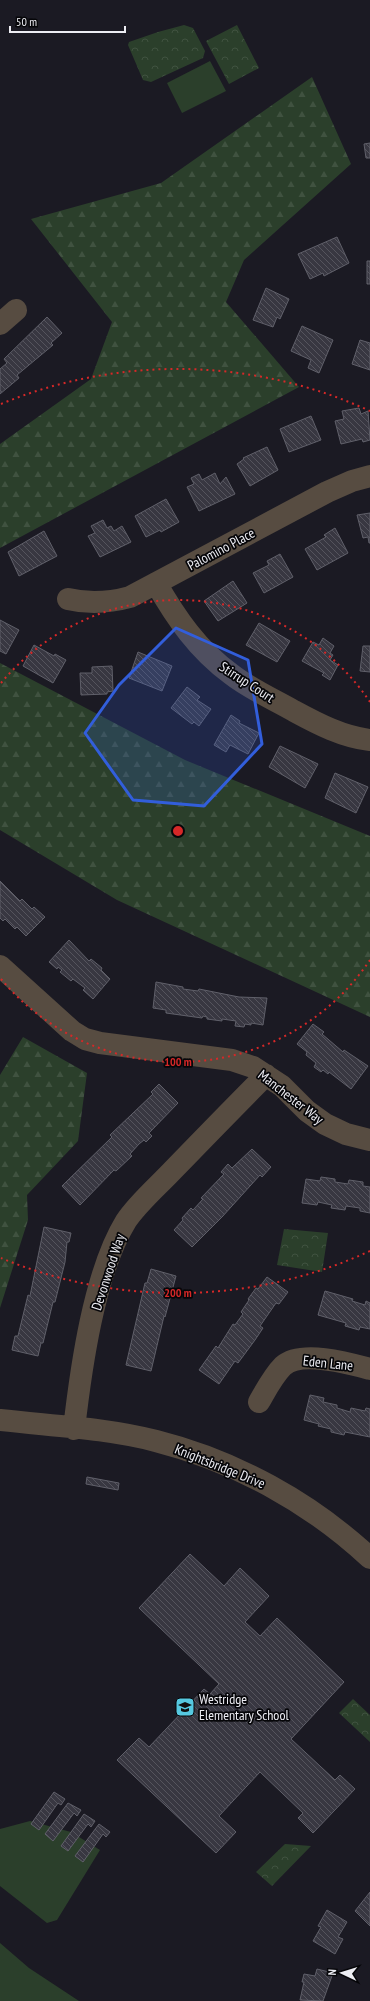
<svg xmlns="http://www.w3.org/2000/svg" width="370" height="2001" font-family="'PT Sans Narrow',sans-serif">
<defs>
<pattern id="forest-firs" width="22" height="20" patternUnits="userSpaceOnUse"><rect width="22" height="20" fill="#2b3f2b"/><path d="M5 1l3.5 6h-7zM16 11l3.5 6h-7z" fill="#405240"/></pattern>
<pattern id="park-crowns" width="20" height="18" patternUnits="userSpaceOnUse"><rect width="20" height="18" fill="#2b3f2b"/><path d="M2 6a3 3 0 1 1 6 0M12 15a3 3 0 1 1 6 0" fill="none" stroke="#405240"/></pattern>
<pattern id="building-back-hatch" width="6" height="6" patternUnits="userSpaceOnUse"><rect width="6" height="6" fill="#383741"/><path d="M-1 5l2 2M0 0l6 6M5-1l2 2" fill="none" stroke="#55545d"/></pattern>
</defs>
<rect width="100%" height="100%" fill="#1b1a23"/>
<path fill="url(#forest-firs)" d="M312,77L351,164L244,260L226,302L299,387L0,548V444L91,379L112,322L31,219L161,183Z
M0,663L185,760L370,836V1017L117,900L0,830Z
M23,1037L87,1073L78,1141L27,1195L28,1220L0,1308V1075Z"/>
<path fill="url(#park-crowns)" d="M184,25L193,28L205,51L203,58L151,82L143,80L128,45L129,42L158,32Z
M237,25L259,68L229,84L206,41Z
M284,1229L328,1233L322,1272L277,1265Z
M353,1699L370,1715V1742L339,1713Z
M285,1844L311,1846L272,1886L256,1872Z"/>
<path fill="#2b3f2b" d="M210,61L226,91L182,113L167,83Z
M30,1821L71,1832L100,1850L57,1920L47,1923L0,1886V1829Z
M0,1943L29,1968L79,2001H0Z"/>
<path fill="url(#building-back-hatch)" stroke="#60606a" d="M370,143V158H366L364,144Z
M337,237L349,263L324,276L323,273L310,279L298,254Z
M367,261H370V284H367Z
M266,288L289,299L280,319L277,317L273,327L253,320Z
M47,317L62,333L51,343L53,345L17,375L19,378L0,394V369L7,363L4,359Z
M302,326L333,340L319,373L308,368L311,360L291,351Z
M360,340L370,343V370L352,364Z
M359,408L361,414L368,411L370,440L363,442L362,439L341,444L335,421L344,419L342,411Z
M311,416L321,440L289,452L280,429Z
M267,447L278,470L250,486L237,464L244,459L243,458Z
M215,473L220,484L226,477L235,494L199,511L187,487L194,484L191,478L199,474L202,480Z
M166,499L179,522L161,532L160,530L146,537L135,516Z
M370,513V543H369L368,537L363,538L357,515Z
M103,520L107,528L111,526L114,531L122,526L131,542L100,557L88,536L95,533L91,526Z
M335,528L348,553L317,570L305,549L326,537L324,535Z
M44,531L57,556L19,576L8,552Z
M280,554L293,577L264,593L253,573L269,565L267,561Z
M233,581L247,603L218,621L204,601Z
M0,620L19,630L6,654L0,651Z
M259,623L290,641L277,662L246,645Z
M323,638L334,646L330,653L333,655L330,660L338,665L330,680L322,675L324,673L302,661L313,642L319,645Z
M34,645L54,656L55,654L66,660L53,683L23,666Z
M363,646H370V672L360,671Z
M138,652L172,666L162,691L129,678Z
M112,666L113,691L107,692V694L81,695L80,673H92V667Z
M187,687L200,697L197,700L211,709L199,726L194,722L192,724L171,708Z
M231,715L240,721L239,723L259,733L248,754L230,745L226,752L214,745Z
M280,746L318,764L305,788L269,767Z
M335,773L368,787L356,813L325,798Z
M0,881L20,901L22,899L32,909L34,907L45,917L26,936L17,927L15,929L5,919L3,921L0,918Z
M69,940L89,961L91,959L102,968L101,970L110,979L93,999L83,990L85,988L73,979L71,981L60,972L62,970L58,967L57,969L49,962Z
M156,982L183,987V989L198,991L199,989L239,997L267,998L263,1025L251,1023V1025L245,1024L244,1027L235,1026L236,1021L222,1019V1021L207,1019V1017L203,1016L202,1018L166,1013V1010L153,1008Z
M313,1024L324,1032L322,1034L343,1052L344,1050L368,1066L351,1089L329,1072L328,1074L323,1070L321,1072L314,1067L316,1063L306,1055L307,1052L297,1044Z
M159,1084L178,1103L149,1133L152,1136L146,1142L144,1140L139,1144L130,1154L132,1156L116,1171L114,1170L80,1205L62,1186L112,1137L110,1135L153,1094L151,1092Z
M252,1149L271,1167L262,1177L260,1175L222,1217L192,1247L174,1230L183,1220L182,1218L191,1208L193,1210L203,1199L201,1198L224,1174L221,1172L228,1164L232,1168Z
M321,1177L335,1179V1182L348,1184L349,1180L363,1182V1186L370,1187V1213L360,1211V1208L346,1206L345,1210L331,1208L332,1205L318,1202L317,1205L302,1203L306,1179L320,1181Z
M44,1227L71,1233L69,1242H67L65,1262L55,1302H53L43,1343H41L38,1356L12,1350L15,1336H18L28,1295L30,1296Z
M151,1269L176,1276L165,1317L164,1316L151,1371L126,1365L145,1283H147Z
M267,1277L288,1292L279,1304L276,1303L260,1326L263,1328L255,1340L238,1363L235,1361L219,1384L199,1370L216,1346L218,1348L233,1324L235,1325L243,1314L241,1312L249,1300L248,1299L256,1288L258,1289Z
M325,1291L353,1299L352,1301L365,1305L366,1301L370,1303V1329L360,1327L359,1330L345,1326L346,1323L318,1315Z
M310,1395L324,1398L323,1402L337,1405V1408L350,1412L351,1408L365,1411L366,1408L370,1409V1437L345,1432L344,1435L331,1432V1429L318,1426L319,1424L304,1420Z
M87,1477L119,1483L118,1490L86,1484Z
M190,1554L224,1586L240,1568L269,1596L245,1622L260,1636L277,1618L344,1682L291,1739L335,1780L340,1775L355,1789L313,1833L298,1818L303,1813L260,1772L219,1816L236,1832L216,1853L117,1760L139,1738L149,1747L204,1689L210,1694L219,1684L139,1608Z
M54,1792L65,1799L61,1805L58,1803L39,1830L31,1824Z
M68,1803L81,1810L77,1816L74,1813L53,1841L45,1834Z
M84,1814L95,1821L91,1827L88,1824L68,1851L61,1846Z
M99,1824L110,1832L106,1837L103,1834L83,1862L75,1856Z
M370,1892V1926L355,1911Z
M327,1910L347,1922L338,1937L343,1939L335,1954L313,1941L321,1927L318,1926Z
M317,1969L333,1973L323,2001L300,2000L304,1982H302L304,1974L315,1976Z"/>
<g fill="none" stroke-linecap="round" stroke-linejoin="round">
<path stroke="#574c41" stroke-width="22" d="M0,324L16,310
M156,583C176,618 198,650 231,674C250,689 273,699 294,711C318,724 343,737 370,740
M68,599C89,604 108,603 130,597L327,492L352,481L370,476
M0,966L72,1031L85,1039L100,1043L232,1060L253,1067L282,1086L307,1111L325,1124L346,1134L370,1140
M259,1402C266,1390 273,1376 283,1366C301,1350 348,1363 370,1369
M0,1420C52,1426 106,1428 156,1441C235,1461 310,1502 370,1558
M74,1429C81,1368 94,1273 126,1221C138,1203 158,1186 173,1170C204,1138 235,1106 266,1075"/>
</g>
<path fill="#325edb" fill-opacity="0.2" stroke="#325edb" stroke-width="3" stroke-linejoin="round" d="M176,628L248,660L262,744L204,806L133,800L85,733L119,685Z"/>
<g fill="none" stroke="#d62828" stroke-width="2" stroke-dasharray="2 4">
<path d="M370 960A231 231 0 0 1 1 979M1 683A231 231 0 0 1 370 702"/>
<path d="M370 1251A462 462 0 0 1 1 1258M1 404A462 462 0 0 1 370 411"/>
</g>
<defs>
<g id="school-square" transform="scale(1)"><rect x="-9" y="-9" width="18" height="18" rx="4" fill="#56c9e1" stroke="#060609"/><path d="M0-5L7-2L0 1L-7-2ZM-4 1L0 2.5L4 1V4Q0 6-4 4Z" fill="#111"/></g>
</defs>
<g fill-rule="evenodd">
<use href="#school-square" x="185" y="1707"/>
</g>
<g text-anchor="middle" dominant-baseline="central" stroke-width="3.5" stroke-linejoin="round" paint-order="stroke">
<g font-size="14" fill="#ededf3" stroke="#060609">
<text transform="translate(221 549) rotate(-28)">Palomino Place</text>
<text transform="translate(247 682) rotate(33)">Stirrup Court</text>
<text transform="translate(291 1097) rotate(38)">Manchester Way</text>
<text transform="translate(108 1272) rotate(-72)">Devonwood Way</text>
<text transform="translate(328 1363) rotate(6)">Eden Lane</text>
<text transform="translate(220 1466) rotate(22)">Knightsbridge Drive</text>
</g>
<g font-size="14" fill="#ededf3" stroke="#060609" text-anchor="start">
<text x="199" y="1699">Westridge<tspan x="199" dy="16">Elementary School</tspan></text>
</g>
</g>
<circle cx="178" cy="831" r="6" fill="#d62828" stroke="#060609" stroke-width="2"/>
<g font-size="12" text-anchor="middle" font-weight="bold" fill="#d62828" stroke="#060609" stroke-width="3.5" stroke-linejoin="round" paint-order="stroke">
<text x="178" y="1066">100 m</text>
<text x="178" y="1297">200 m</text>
</g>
<g transform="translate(342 1973) rotate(274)" stroke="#060609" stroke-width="3" paint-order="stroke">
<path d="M0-3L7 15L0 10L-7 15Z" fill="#ededf3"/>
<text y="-6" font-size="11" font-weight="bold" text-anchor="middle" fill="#ededf3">N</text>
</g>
<path d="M10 26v6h115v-6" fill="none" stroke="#ededf3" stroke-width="2"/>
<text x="16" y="26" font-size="12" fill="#ededf3" stroke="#060609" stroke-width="3" paint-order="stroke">50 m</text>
</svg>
